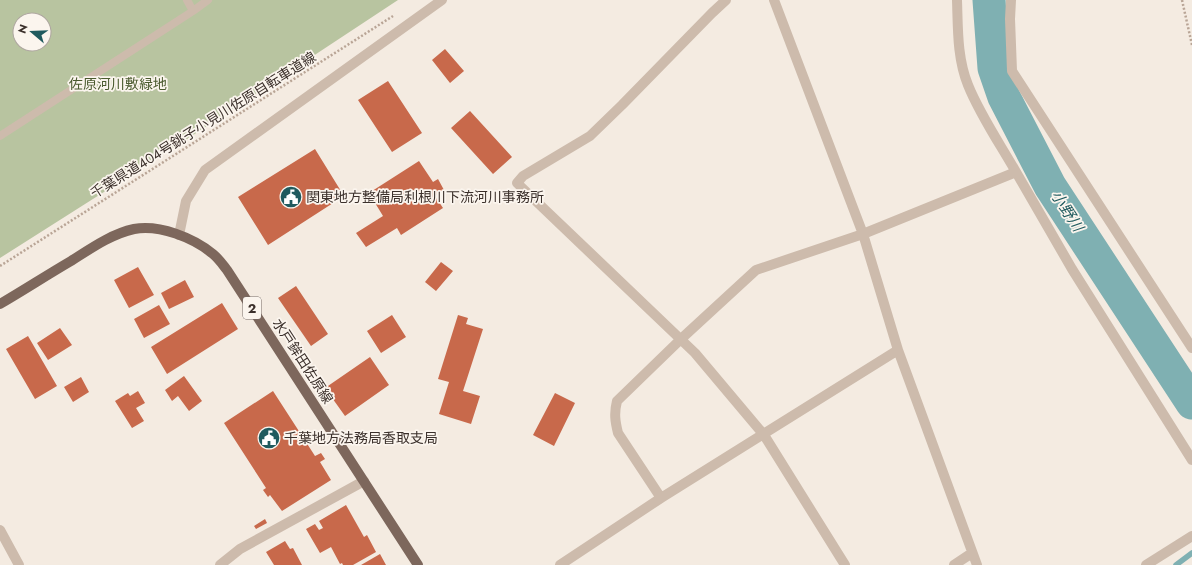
<svg xmlns="http://www.w3.org/2000/svg" width="1192" height="565" font-family="Jost,'Noto Sans JP',sans-serif">
<rect width="100%" height="100%" fill="#f4ebe1"/>
<path fill="#b8c4a0" fill-rule="evenodd" d="M0,0H398L178,145L0,258ZM20,20H44V44H20Z"/>
<g fill="none" stroke-linecap="round" stroke-linejoin="round">
<path stroke="#7fb0b2" stroke-width="5.5" d="M1176,565L1192,553"/>
<path stroke="#7fb0b2" stroke-width="33" d="M989,0L994,68L1004,97L1050,186L1192,403"/>
</g>
<path fill="#c8694b" d="M445,49L464,71L450,83L432,60Z
M388,81L422,133L392,152L358,100Z
M470,111L512,157L493,174L451,128Z
M315,149L344,196L268,245L238,197Z
M419,161L433,182L438,179L444,190L435,196L443,208L401,235L397,228L366,247L356,233L383,216L369,193Z
M441,262L453,271L436,291L425,282Z
M138,267L154,295L129,308L114,280Z
M185,280L194,297L169,309L161,293Z
M296,286L328,334L311,346L278,298Z
M222,303L238,329L167,374L151,347Z
M159,305L170,324L144,338L134,319Z
M392,315L406,337L381,353L367,331Z
M458,315L468,318L466,324L483,329L463,391L480,396L471,424L439,414L449,382L438,379Z
M60,328L72,345L48,360L37,343Z
M28,336L57,386L35,399L6,349Z
M370,357L389,385L345,416L325,388Z
M184,376L202,401L189,411L178,396L172,401L165,390Z
M81,377L89,392L73,402L64,387Z
M138,391L145,403L136,408L144,421L132,428L115,401L128,393L130,396Z
M273,391L315,456L321,453L325,459L320,462L331,480L282,511L270,495L268,497L263,490L266,488L224,423Z
M555,393L575,403L554,446L533,435Z
M346,505L364,537L367,535L376,552L353,565H343L342,563L340,564L331,547L320,553L306,529L315,524L319,530L323,528L319,521Z
M265,519L267,523L256,529L254,526Z
M285,541L290,549L293,548L302,565H274L266,552Z
M380,554L386,565H361Z"/>
<g fill="none" stroke-linecap="round" stroke-linejoin="round">
<path stroke="#b9a596" stroke-width="2.5" stroke-dasharray="2 2" stroke-linecap="butt" d="M1182,0L1192,45
M0,266L393,16"/>
<path stroke="#cdbbac" stroke-width="8" d="M187,0L193,11
M0,136L193,11L208,0"/>
<path stroke="#cdbbac" stroke-width="10" d="M726,0L712,13L622,105L590,136L523,176L517,183L695,353L764,435L845,565
M774,0L863,234L898,350L977,565
M957,0C958,28 957,58 968,85C980,115 1000,144 1016,172
M1011,0L1010,19L1012,71L1192,348
M179,235L186,201L205,170L442,0
M661,498L618,433C615,421 614,413 617,401L681,339L756,270L863,234L1016,172L1072,269L1192,460
M0,530L19,565
M220,565L240,549L364,481
M560,565L661,498L898,350
M954,565L972,553
M1146,565L1192,536"/>
<path stroke="#7d675c" stroke-width="10" d="M0,304C24,290 47,275 71,261C90,249 111,234 134,229C159,224 194,238 213,254C219,259 223,265 227,270L418,565"/>
</g>
<defs>
<g id="civic-disc" transform="scale(1.15)"><circle r="9.5" fill="#1f5a5e" stroke="#fbf5ee"/><path d="M-.6-6.5H3V-4.5H.6V-3L4-1V1h2V6H-6V1h2V-1L-.6-3ZM-1.2 2.5V6h2.4V2.5Z" fill="#fff"/></g>
</defs>
<g fill-rule="evenodd">
<use href="#civic-disc" x="291" y="197"/>
<use href="#civic-disc" x="269" y="438"/>
</g>
<g text-anchor="middle" dominant-baseline="central" stroke-width="3.5" stroke-linejoin="round" paint-order="stroke">
<rect fill="#fbf5ee" stroke="#756b66" stroke-width="1" x="243" y="297" width="18" height="22" rx="3"/>
<g font-size="13" font-weight="bold" fill="#3b302b">
<text x="252" y="308">2</text>
</g>
<g font-size="14" fill="#4a5a2e" stroke="#fbf5ee">
<text x="118" y="84">佐原河川敷緑地</text>
</g>
<g font-size="14" fill="#3b302b" stroke="#fbf5ee">
<text transform="translate(203 125) rotate(-32)">千葉県道404号銚子小見川佐原自転車道線</text>
<text transform="translate(303 361) rotate(57)">水戸鉾田佐原線</text>
</g>
<g font-size="14" fill="#3b302b" stroke="#fbf5ee" text-anchor="start">
<text x="306" y="197">関東地方整備局利根川下流河川事務所</text>
<text x="284" y="438">千葉地方法務局香取支局</text>
</g>
<g font-size="15" font-style="italic" fill="#1f5a5e" stroke="#fbf5ee">
<text transform="translate(1067 211) rotate(57)">小野川</text>
</g>
</g>
<g transform="translate(32 32) rotate(289)"><circle r="19" fill="#fbf5ee" stroke="#aea6a0"/>
<path d="M0-3L7 15L0 10L-7 15Z" fill="#1f5a5e"/>
<text y="-6" font-size="11" font-weight="bold" text-anchor="middle" fill="#3b302b">N</text>
</g>
</svg>
